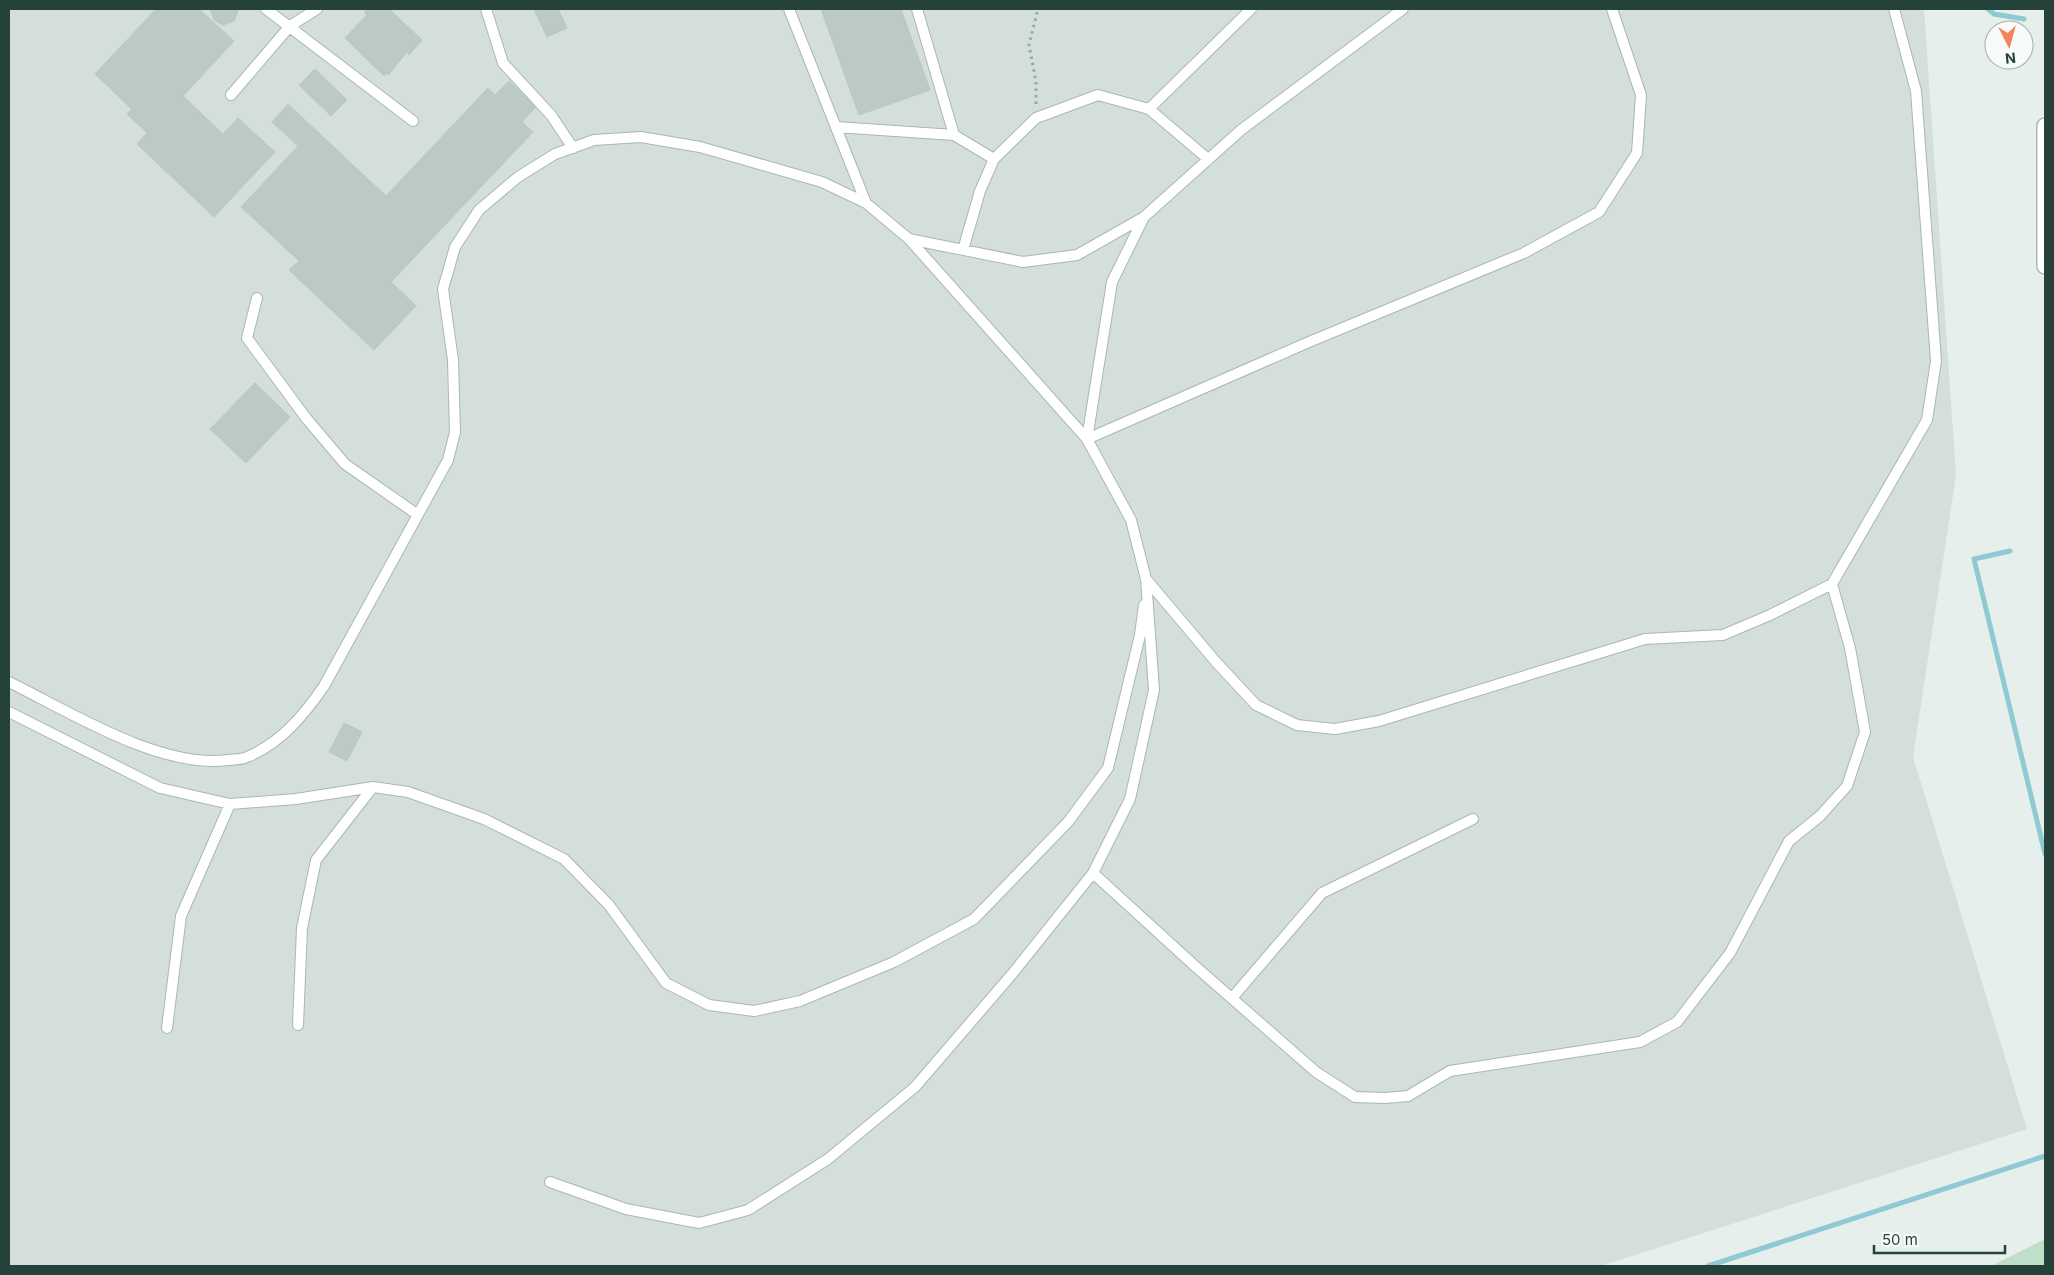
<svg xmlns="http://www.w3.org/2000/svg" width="2054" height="1275" font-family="Inter,sans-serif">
<rect width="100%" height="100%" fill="#e6efeb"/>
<path fill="#d4dfda" d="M9,9H1924L1956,475L1913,757L2027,1129L1601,1266H9Z"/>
<path fill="#bfe0c8" d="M2045,1239V1266H1991Z"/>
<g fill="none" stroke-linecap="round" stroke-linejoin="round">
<path stroke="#8ec9d4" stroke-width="5" d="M1988,9L1994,14L2024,19
M2010,551L1974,559L2045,854
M1708,1266L2045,1156"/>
</g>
<path fill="#bbcac4" stroke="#b8c9c2" d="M156,9H199L234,41L183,96L223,134L238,118L275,152L214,217L137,144L147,133L127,114L132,109L95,74Z
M210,9H238V11L234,21L223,25L214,20Z
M368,9H389L422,40L409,55L407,52L388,75L386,73L384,76L345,38L367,15L364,12Z
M534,9H558L567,28L547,37Z
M821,9H901L930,90L859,115Z
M315,69L347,100L331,116L299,85Z
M509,81L536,107L522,122L533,132L391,282L416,306L374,350L289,270L299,261L241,207L298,146L272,122L288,104L386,196L488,88L495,95Z
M255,383L290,417L246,463L210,429Z
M344,723L362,732L347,761L329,752Z"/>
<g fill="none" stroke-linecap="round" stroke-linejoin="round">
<g stroke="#a8b8b2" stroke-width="12">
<path id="service" d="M266,9L413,121
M486,9L503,63L551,115L573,148
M789,9L866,203
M917,9L954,135L994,159
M231,95L290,26L317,9
M1149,109L1251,9
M836,127L954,135
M909,239L1023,262L1077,255L1144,217
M963,250L980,191L994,159L1036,118L1098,95L1149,109L1208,159
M257,298L247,338L306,418L345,464L418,515
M1087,439L1309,342L1524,253L1599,212L1637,153L1641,95L1612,9
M1087,439L1112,282L1144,217L1241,130L1403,9
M1832,584L1927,420L1936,361L1916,91L1894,9
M9,682C70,712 160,769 228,760C234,759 242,760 247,757C281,743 304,715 324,686L448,460L455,432L453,360L443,289L455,247L479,210L518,177L555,154L594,140L641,137L700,147L822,182L866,203L909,239L1087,439L1131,520L1146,579L1154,690L1130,799L1093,873L1013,973L915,1087L828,1159L748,1210L699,1223L626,1209L550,1182
M9,712L160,788L230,804L296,799L373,787L408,792L484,819L564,859L609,905L666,983L709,1005L754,1011L800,1001L894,962L974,919L1068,822L1108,768L1140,635L1144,605
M1093,873L1196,967L1316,1072L1355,1097L1385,1098L1408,1096L1450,1071L1640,1042L1677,1022L1730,953L1789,841L1820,816L1847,786L1865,732L1850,648L1832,584L1770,615L1723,635L1645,639L1379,721L1335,729L1297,725L1256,705L1216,662L1146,579
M1232,998L1322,893L1473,819
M298,1025L302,928L316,860L373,787
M167,1028L181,916L230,804"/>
</g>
<g stroke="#a8b8b2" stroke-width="18">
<path id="tertiary" d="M2045,126V266"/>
</g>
<path stroke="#86b3a5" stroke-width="3" stroke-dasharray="2.5 4" stroke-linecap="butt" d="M1036,104V82L1029,45L1038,9"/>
<use href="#service" stroke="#fff" stroke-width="10"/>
<use href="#tertiary" stroke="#fff" stroke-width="15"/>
</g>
<rect width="2054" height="1275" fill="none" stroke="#24423a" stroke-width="20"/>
<g transform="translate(2009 45) rotate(174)"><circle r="24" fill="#f7fbf9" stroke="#a3b1ad"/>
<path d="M0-4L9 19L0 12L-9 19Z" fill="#f4845f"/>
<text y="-8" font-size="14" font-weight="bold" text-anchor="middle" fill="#24423a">N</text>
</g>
<path d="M1874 1245v8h131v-8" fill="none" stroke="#24423a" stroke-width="2.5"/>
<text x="1882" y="1245" font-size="15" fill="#24423a" stroke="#f7fbf9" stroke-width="4" paint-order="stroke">50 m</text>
</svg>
